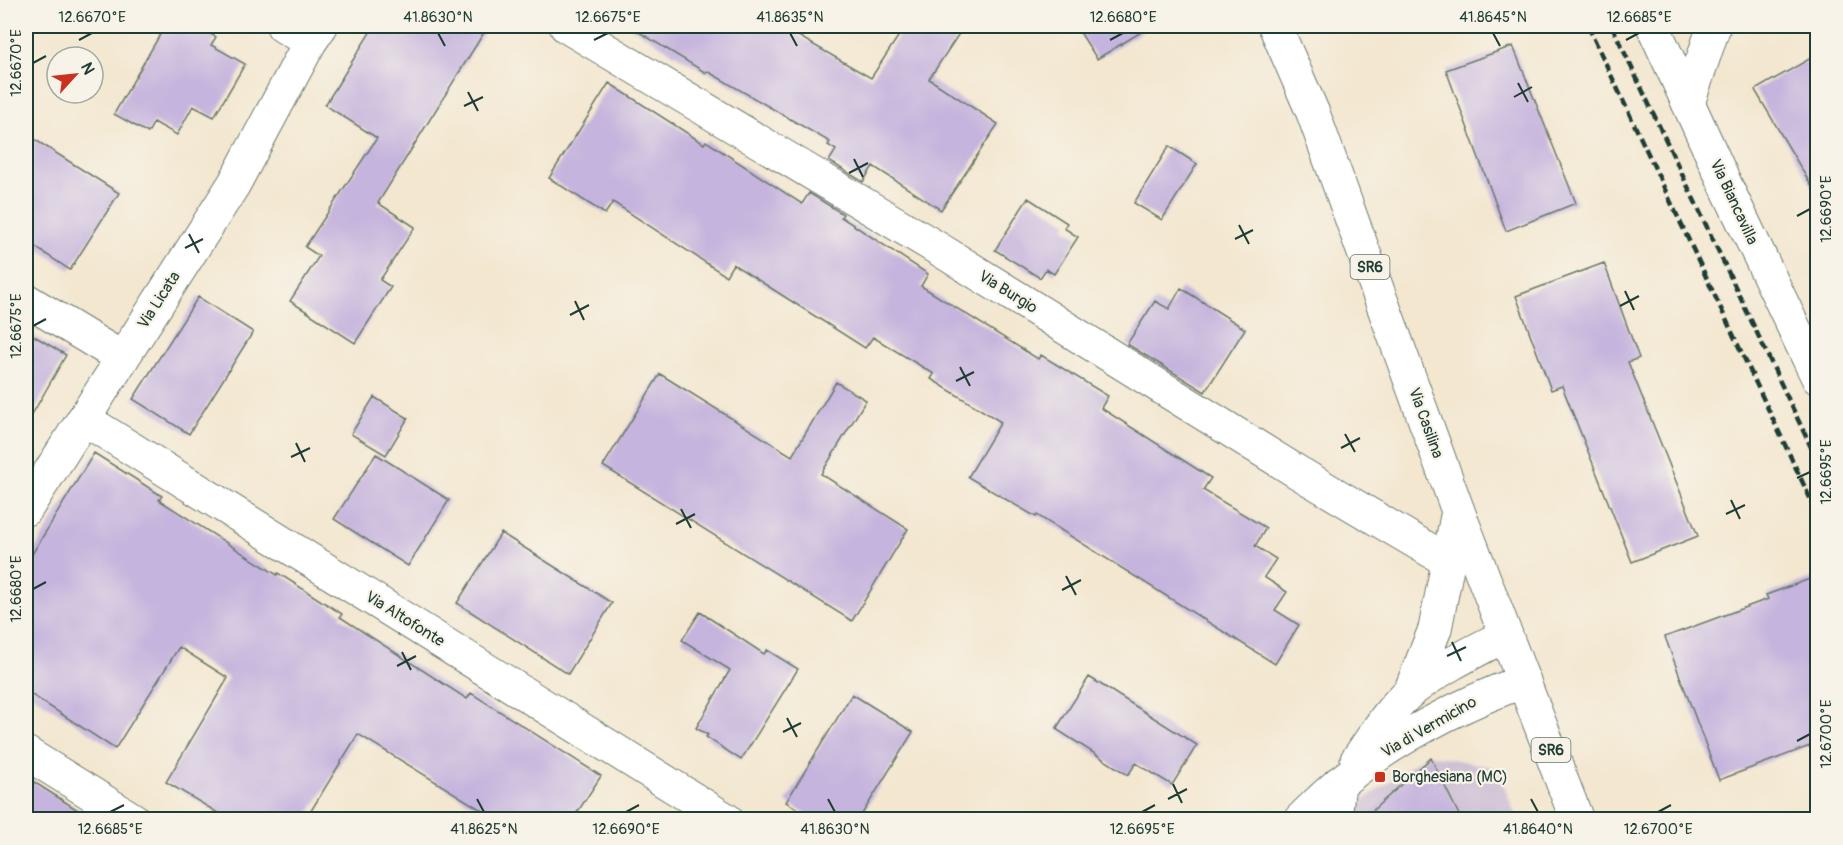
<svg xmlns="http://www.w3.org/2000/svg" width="1843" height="845" font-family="Pangolin,sans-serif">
<rect width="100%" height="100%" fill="#f7f3e8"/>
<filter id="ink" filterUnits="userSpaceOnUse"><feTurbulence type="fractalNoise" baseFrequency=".0167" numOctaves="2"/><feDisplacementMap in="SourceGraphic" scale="12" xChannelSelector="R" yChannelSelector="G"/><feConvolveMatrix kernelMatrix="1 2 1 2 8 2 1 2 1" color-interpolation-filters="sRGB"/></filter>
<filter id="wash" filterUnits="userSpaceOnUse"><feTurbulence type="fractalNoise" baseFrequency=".008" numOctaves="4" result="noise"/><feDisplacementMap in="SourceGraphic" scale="24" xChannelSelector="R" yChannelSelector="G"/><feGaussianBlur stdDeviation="1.35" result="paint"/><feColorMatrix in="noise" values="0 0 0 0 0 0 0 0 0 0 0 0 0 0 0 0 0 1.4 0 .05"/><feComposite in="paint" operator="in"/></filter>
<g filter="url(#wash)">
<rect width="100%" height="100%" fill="#f3e7d0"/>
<path fill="#ccbed4" d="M1428,754L1497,768L1517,819L1354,820L1355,806Z"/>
<g id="blocks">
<path fill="#c5b4dd" d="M165,26H197L216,37L211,45L245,64L214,117L193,106L177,135L154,122L148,133L114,114Z
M374,26H488L378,203L415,227L380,280L391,287L355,343L290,301L319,256L305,247L377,138L325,105Z
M629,26H781L871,78L905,26H964L929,79L998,124L941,210L873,166L863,182L829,161L836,150L828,145L830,142L707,71L706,73Z
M1076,26H1151L1097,59Z
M1513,46L1576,203L1506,231L1446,70Z
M1818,54V197L1755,90Z
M609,83L704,144L706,141L802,204L809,193L843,214L841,217L928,274L921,286L1038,359L1041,355L1108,396L1101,408L1211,478L1203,490L1266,528L1255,546L1276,559L1264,577L1287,592L1275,610L1299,625L1275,664L1037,515L1036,517L968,477L1001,422L931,379L934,374L873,337L865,348L733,264L726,276L613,202L605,214L549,178Z
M26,134L119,193L70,270L26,241Z
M1169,146L1197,164L1162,220L1134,203Z
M1028,198L1067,223L1064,228L1078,237L1054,274L1046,269L1040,278L995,250Z
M1604,263L1639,358L1628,362L1698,536L1632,562L1562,386L1551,390L1516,296Z
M1181,288L1245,329L1205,392L1127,344L1155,301L1169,309Z
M198,297L253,332L189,434L133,399Z
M26,331L66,355L26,425Z
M660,374L792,456L836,382L866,400L821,474L908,529L852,621L603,466Z
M374,397L408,418L386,455L351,434Z
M94,453L162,496L159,500L277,575L278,573L342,614L340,617L467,699L471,693L601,776L573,819H496L358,734L306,819H228L166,782L228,678L179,647L115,749L26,691V564Z
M376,454L449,500L408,566L334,519Z
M501,533L612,603L568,674L457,603Z
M1818,576V743L1719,780L1665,637L1768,599L1766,595Z
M700,612L764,654L767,650L798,669L741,760L706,737L708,735L696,728L730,670L682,640Z
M1089,677L1197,745L1172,785L1136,763L1128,775L1056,729Z
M852,694L913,732L859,819H814L786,802Z
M1431,758L1461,819H1363Z
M26,777L92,819H26Z"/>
</g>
</g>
<g filter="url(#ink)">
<use href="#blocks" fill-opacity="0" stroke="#69786b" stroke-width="1.5"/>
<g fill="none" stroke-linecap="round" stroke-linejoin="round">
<g stroke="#69786b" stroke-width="35">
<path id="minor" d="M283,26L310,42
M566,26L942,251L1299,473L1448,561
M1653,26L1727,188L1818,378
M1688,103L1714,26
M26,300L122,358
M84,419L727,820
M26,509L234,184L310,42L321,26
M26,753L134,820
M1335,820L1339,783"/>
</g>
<g stroke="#69786b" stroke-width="35">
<path id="secondary" d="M1410,692L1435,629L1458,511
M1357,760C1373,738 1389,709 1411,691C1440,668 1473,652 1506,635
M1300,820C1313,807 1326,794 1341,782C1396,738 1458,705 1524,681"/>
</g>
<g stroke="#69786b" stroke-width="35">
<path id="primary" d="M1275,26L1313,113L1458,511L1577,820"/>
</g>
<use href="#minor" stroke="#fff" stroke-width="33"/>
<use href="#secondary" stroke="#fff" stroke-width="33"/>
<use href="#primary" stroke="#fff" stroke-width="33"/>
<path stroke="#1f3d34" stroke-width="4.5" stroke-dasharray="9 4.5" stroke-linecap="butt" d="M1588,26L1818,515
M1612,26L1818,462"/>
</g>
</g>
<path fill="none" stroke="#1f3d34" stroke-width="2" d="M438,33L445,46M790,33L797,46M1493,33L1500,46M79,40L92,33M594,40L608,33M1110,40L1123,33M1626,40L1639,33M33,63L46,56M1518,83L1528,102M468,92L478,111M1514,97L1532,87M464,106L483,97M854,159L863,177M849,173L868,163M1797,216L1810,209M1239,225L1249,244M189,234L199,253M1235,239L1253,230M185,248L203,239M1625,291L1634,310M575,301L584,320M1620,306L1639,296M570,315L589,305M33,326L46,319M960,367L970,386M956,381L974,372M1345,434L1355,452M296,443L305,462M1341,448L1360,438M291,457L310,448M1797,478L1810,472M1731,500L1740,519M681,509L691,528M1726,514L1745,505M676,524L695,514M1066,576L1076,595M33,589L46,582M1062,590L1081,580M1452,642L1461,661M402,652L411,670M1447,656L1466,647M397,666L416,656M787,718L797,737M783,732L801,723M1797,741L1810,734M1173,784L1182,803M477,799L484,812M828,799L835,812M1168,799L1187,789M1531,799L1538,812M110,812L124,805M626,812L639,805M1142,812L1155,805M1658,812L1671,805"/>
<rect fill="#c8321e" stroke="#f7f3e8" stroke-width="2" x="1374" y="771" width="12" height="12" rx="3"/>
<g text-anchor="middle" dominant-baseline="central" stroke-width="4.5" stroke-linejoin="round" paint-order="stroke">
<g fill="#f7f3e8" stroke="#60746a" stroke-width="1.5">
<rect x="1350.5" y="255" width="39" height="24" rx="4.5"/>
<rect x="1531.5" y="738" width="39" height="24" rx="4.5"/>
</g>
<g font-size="15" font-weight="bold" fill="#1f3d34">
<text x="1370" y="267">SR6</text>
<text x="1551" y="750">SR6</text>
</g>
<g font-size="16" fill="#1f3d34" stroke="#f7f3e8">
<text transform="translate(1734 202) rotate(65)">Via Biancavilla</text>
<text transform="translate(1008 292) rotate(32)">Via Burgio</text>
<text transform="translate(159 300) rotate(-57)">Via Licata</text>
<text transform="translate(1426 423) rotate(70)">Via Casilina</text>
<text transform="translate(405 619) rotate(32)">Via Altofonte</text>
<text transform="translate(1429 727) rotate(-30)">Via di Vermicino</text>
</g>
<g font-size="16" fill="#1f3d34" stroke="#f7f3e8" text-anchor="start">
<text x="1392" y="777">Borghesiana (MC)</text>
</g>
</g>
<rect width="1843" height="845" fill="none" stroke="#f7f3e8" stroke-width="66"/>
<g transform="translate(75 75) rotate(63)"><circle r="28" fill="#f7f3e8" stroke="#a1aaa0" stroke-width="1.5"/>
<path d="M0-4.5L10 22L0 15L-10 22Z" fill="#c8321e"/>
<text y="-9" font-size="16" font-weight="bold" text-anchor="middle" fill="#1f3d34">N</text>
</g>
<rect x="33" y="33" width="1777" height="779" fill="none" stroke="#1f3d34" stroke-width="2"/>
<g font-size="15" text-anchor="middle" fill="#1f3d34">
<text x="92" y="22">12.6670°E</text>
<text x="438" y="22">41.8630°N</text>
<text x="608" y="22">12.6675°E</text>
<text x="790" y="22">41.8635°N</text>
<text x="1123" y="22">12.6680°E</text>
<text x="1493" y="22">41.8645°N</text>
<text x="1639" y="22">12.6685°E</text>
<text transform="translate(16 63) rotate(-90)" y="5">12.6670°E</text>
<text transform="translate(1826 209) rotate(-90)" y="5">12.6690°E</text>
<text transform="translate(16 326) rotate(-90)" y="5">12.6675°E</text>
<text transform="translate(1826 472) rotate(-90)" y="5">12.6695°E</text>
<text transform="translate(16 589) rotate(-90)" y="5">12.6680°E</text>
<text transform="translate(1826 734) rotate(-90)" y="5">12.6700°E</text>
<text x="110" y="834">12.6685°E</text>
<text x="484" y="834">41.8625°N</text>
<text x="626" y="834">12.6690°E</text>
<text x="835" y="834">41.8630°N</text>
<text x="1142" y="834">12.6695°E</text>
<text x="1538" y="834">41.8640°N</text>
<text x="1658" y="834">12.6700°E</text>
</g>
</svg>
